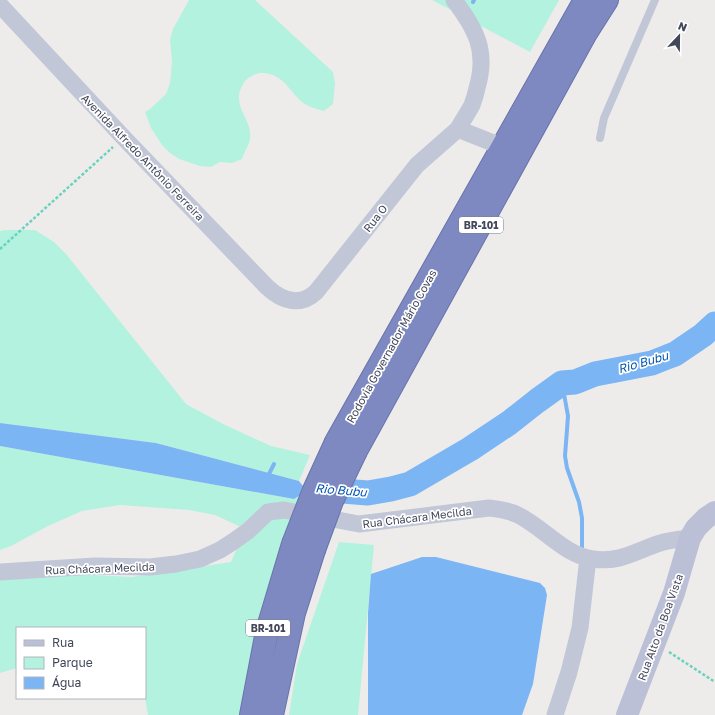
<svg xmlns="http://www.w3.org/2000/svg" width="715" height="715" font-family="'Golos Text',sans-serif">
<rect width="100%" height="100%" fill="#eeeceb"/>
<path fill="#b3f2df" d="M189,0H255L333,72L335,83L333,104L324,111C317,109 308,107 302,102C291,93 287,81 273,75C264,72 258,72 250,77C246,79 244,82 242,86C231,107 253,119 250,139C249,145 244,153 242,159L232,163L220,162L211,167L200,166L179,159L170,153L162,145L151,128L145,112L150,109L166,94L170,83L172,62L170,40L173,29Z
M432,0H559L530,52Z
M4,230H35L54,242L66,254L186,404L223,424L271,446L310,455L299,481L156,443L0,423V231Z
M0,446L294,499L307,491L242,715H148L145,698V628H17V668L0,673V578L57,573L132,577L231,562L245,529L215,515L189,510L120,505L82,511L48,526L11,546L0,550Z
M339,542L374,545L358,715H289L297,664Z"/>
<path fill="#7cb5f3" d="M0,423L156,443L299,481L307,491L294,499L0,446Z
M422,557H436L540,583L545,588L547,595L533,684L522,715H368V613L371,574Z"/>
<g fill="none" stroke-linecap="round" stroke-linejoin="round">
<path stroke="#7cb5f3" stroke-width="4" d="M473,2L474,0
M562,383L568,416L565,456L567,468L579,502L582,518V551
M267,478L274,464"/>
<path stroke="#7cb5f3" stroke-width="25" d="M316,489L368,493L391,489L410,484L470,449L509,423L537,401L562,383L575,382L595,374L652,363L667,357L675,354L703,335L715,324"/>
<g stroke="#6974ab" stroke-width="24">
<path id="highway" d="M336,442L585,0
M356,451L586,33L607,0
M251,715L267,631L293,544
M272,715L294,613L314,550"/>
</g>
<path stroke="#69d2bf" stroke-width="2.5" stroke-dasharray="3 2" stroke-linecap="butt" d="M0,249L113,147
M669,652L715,682"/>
<path stroke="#c2c7d7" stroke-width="8" d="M600,138L604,118L655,0"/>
<path stroke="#c2c7d7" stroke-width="17" d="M454,0C476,29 488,51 477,88C476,93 474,100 472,105C468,113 462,121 458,129
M0,5L124,138L267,287C282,301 300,307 316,292L417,165L458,129L503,147
M0,572L95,566L150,567L176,564L200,559L220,550L234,541L248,531L268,512L284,510L359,524L489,508C499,509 508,510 518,515C544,528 564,555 593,559C618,563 635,552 657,544C668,540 679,539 690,538
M555,715L569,672L580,628L588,558"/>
<path stroke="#bbc0d7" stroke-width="22" d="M627,715L674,593L690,538L696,528L706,518L715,512"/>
<use href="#highway" stroke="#7d89c0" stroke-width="22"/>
<g stroke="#6974ab" stroke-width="24" stroke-linecap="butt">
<path id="highway-bridge" d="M293,544L314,490L336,442
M314,550L332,501L356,451"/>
</g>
<use href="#highway-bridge" stroke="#7d89c0" stroke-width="22"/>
</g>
<g text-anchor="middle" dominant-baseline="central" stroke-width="3.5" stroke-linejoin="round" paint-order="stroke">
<g fill="#fff" stroke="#7b7e8c" stroke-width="1">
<rect x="459" y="217" width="44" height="16" rx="3"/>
<rect x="246" y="620" width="44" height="16" rx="3"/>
</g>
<g font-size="10" font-weight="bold" fill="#42475a">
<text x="481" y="225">BR-101</text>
<text x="268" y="628">BR-101</text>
</g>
<g font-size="11" fill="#42475a" stroke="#fff">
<text transform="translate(143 157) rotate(46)">Avenida Alfredo Antônio Ferreira</text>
<text transform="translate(375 218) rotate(-52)">Rua O</text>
<text transform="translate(391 346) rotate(-61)">Rodovia Governador Mário Covas</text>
<text transform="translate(417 517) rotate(-7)">Rua Chácara Mecilda</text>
<text transform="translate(100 568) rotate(-2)">Rua Chácara Mecilda</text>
<text transform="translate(660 627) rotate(-70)">Rua Alto da Boa Vista</text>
</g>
<g font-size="12" font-style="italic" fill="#0053af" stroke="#fff">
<text transform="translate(643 362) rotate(-16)">Rio Bubu</text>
<text transform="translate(341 490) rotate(5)">Rio Bubu</text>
</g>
</g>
<rect x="16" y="627" width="130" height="72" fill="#ffffff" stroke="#b3b5bd"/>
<rect x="24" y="640" width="20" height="6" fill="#bbc0d7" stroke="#b3b5bd"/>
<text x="52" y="647" font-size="12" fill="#42475a">Rua</text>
<rect x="24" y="657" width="20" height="12" fill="#b3f2df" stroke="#b3b5bd"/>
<text x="52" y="667" font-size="12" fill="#42475a">Parque</text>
<rect x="24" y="677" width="20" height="12" fill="#7cb5f3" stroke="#b3b5bd"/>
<text x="52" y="687" font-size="12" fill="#42475a">Água</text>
<g transform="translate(679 36) rotate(22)" stroke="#ffffff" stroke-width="3" paint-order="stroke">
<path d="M0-3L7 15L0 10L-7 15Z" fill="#42475a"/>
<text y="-6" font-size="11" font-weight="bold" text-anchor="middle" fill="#42475a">N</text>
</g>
</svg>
